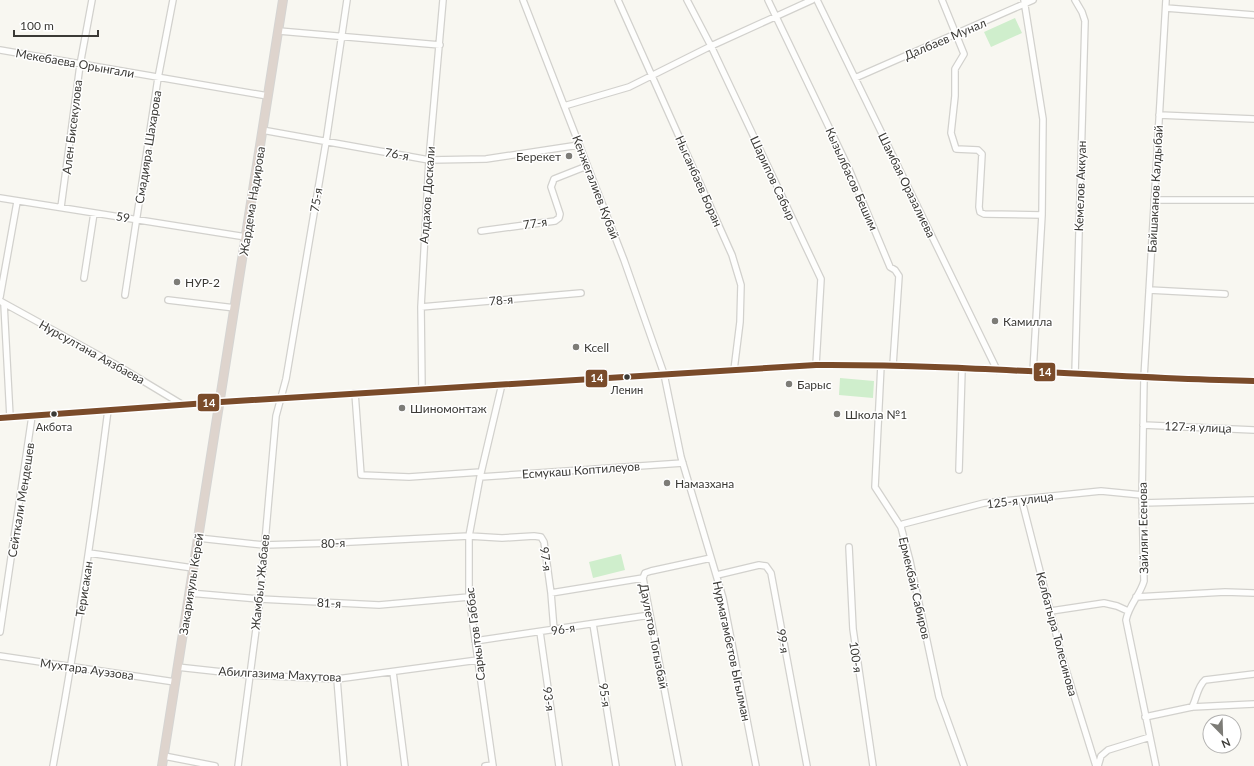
<svg xmlns="http://www.w3.org/2000/svg" width="1254" height="766" font-family="Lato,sans-serif">
<rect width="100%" height="100%" fill="#f8f7f1"/>
<path fill="#cfeecc" d="M1015,18L1022,33L991,47L984,32Z
M840,378L874,381L873,398L839,395Z
M621,554L625,570L593,578L589,562Z"/>
<g fill="none" stroke-linecap="round" stroke-linejoin="round">
<g stroke="#d2d1cd" stroke-width="8">
<path id="minor" d="M523,0L624,260L664,374L681,457L723,598L756,766
M618,0L732,255L741,285L740,322L734,370
M687,0L711,46L821,279L816,365
M768,0L849,169L890,267L895,270L899,276L893,365
M817,0L997,370
M942,0L964,54L955,69V96L951,133L956,149L978,150L982,154L979,207L980,212L984,214L1042,215
M1024,0L1043,119L1042,215L1033,372
M1075,0L1082,12L1085,21L1075,374
M1166,8L1254,15
M279,31L440,45
M0,50L268,96
M855,78L1033,0
M564,106L629,87L711,46L812,0
M1159,115L1254,119
M262,130L429,160L486,159L579,145
M0,198L246,237
M1154,200H1254
M61,207L80,65L92,0
M481,231L555,221L559,218L560,214L551,187L554,179L587,166
M84,278L94,213
M1149,290L1225,294
M125,295L158,78L173,0
M0,297L17,202
M168,300L235,308
M0,301L120,367L183,405
M4,304L10,417
M421,307L581,293
M881,365L875,487L901,527L910,561L939,697L964,766
M422,390L421,307L429,160L443,0
M355,393L361,475L409,477L481,472
M0,418L221,402L816,365C962,364 1108,378 1254,381
M1143,425L1254,430
M959,470L962,369
M480,477L683,463
M1022,501L1062,657L1096,766
M1142,503L1254,500
M901,527L903,524L984,503L1101,491L1142,495
M198,538L264,545L331,543L469,536L502,538L534,536L541,537L544,542L551,593L554,630
M849,547L853,629L873,766
M89,553L193,568
M717,575L759,565L766,566L771,573L807,766
M189,593L260,599L379,605L469,597
M551,593L643,578
M1136,597L1225,592L1254,593
M1051,611L1104,603L1117,606L1128,611
M593,624L616,766
M0,632L32,416
M540,632L559,766
M475,641L650,615
M0,656L175,682
M177,667L250,675L337,679L478,660
M393,672L405,766
M337,679L344,766
M1192,707C1197,698 1197,687 1205,680L1254,674
M1145,717L1192,707L1254,704
M164,756L215,766
M53,766C75,648 93,529 108,410
M238,766L260,599L276,416L286,379L326,142L347,0
M485,766L493,765
M493,766L469,597V536L480,477L502,384
M679,766L643,578L645,573L651,571L711,558
M1098,766L1101,756L1108,750L1150,737
M1156,766L1126,620C1129,605 1140,595 1144,581L1142,495L1144,378L1166,0"/>
</g>
<g stroke="#d5d4d2" stroke-width="10">
<path id="highway" d="M162,766L283,0"/>
</g>
<use href="#minor" stroke="#fefefd" stroke-width="5.5"/>
<use href="#highway" stroke="#ded4cd" stroke-width="8"/>
<g stroke="#fff" stroke-width="9">
<path id="bus-1" d="M0,418L221,402L816,365C962,364 1108,378 1254,381"/>
</g>
<use href="#bus-1" stroke="#7a4b2a" stroke-width="6"/>
</g>
<g fill="#7d7c77" stroke="#fff" stroke-width="1.5">
<circle cx="569" cy="156" r="4"/>
<circle cx="177" cy="282" r="4"/>
<circle cx="995" cy="321" r="4"/>
<circle cx="576" cy="347" r="4"/>
<circle cx="789" cy="384" r="4"/>
<circle cx="402" cy="408" r="4"/>
<circle cx="837" cy="414" r="4"/>
<circle cx="667" cy="483" r="4"/>
</g>
<g fill="#3b3a36" stroke="#fff" stroke-width="1.5">
<circle cx="627" cy="377" r="3.5"/>
<circle cx="54" cy="414" r="3.5"/>
</g>
<g text-anchor="middle" dominant-baseline="central" stroke-width="3" stroke-linejoin="round" paint-order="stroke">
<g font-size="11" fill="#3b3a36" stroke="#fff">
<text x="627" y="389">Ленин</text>
<text x="54" y="426">Акбота</text>
</g>
<g font-size="12" fill="#3b3a36" stroke="#fff">
<text transform="translate(945 39) rotate(-23)">Далбаев Мунал</text>
<text transform="translate(75 63) rotate(10)">Мекебаева Орынгали</text>
<text transform="translate(72 127) rotate(-83)">Ален Бисекулова</text>
<text transform="translate(148 147) rotate(-81)">Смадияра Шахарова</text>
<text transform="translate(397 154) rotate(10)">76-я</text>
<text transform="translate(773 178) rotate(65)">Шарипов Сабыр</text>
<text transform="translate(852 179) rotate(66)">Кызылбасов Бешим</text>
<text transform="translate(699 181) rotate(66)">Нысанбаев Боран</text>
<text transform="translate(907 185) rotate(64)">Шамбая Оразалиева</text>
<text transform="translate(1080 186) rotate(-88)">Кемелов Аккуан</text>
<text transform="translate(596 187) rotate(69)">Кенжегалиев Кубай</text>
<text transform="translate(1155 189) rotate(-87)">Байшаканов Калдыбай</text>
<text transform="translate(427 195) rotate(-86)">Алдахов Доскали</text>
<text transform="translate(316 200) rotate(-81)">75-я</text>
<text transform="translate(252 201) rotate(-81)">Жардема Надирова</text>
<text transform="translate(123 217) rotate(9)">59</text>
<text transform="translate(535 223) rotate(-8)">77-я</text>
<text transform="translate(501 300) rotate(-5)">78-я</text>
<text transform="translate(92 352) rotate(29)">Нурсултана Аязбаева</text>
<text transform="translate(1198 427) rotate(2)">127-я улица</text>
<text transform="translate(581 470) rotate(-4)">Есмукаш Коптилеуов</text>
<text transform="translate(21 500) rotate(-81)">Сейткали Мендешев</text>
<text transform="translate(1020 500) rotate(-7)">125-я улица</text>
<text transform="translate(1143 528) rotate(-91)">Зайляги Есенова</text>
<text transform="translate(333 543) rotate(-2)">80-я</text>
<text transform="translate(546 559) rotate(82)">97-я</text>
<text transform="translate(260 582) rotate(-84)">Жамбыл Жабаев</text>
<text transform="translate(191 584) rotate(-81)">Закарияулы Керей</text>
<text transform="translate(915 588) rotate(77)">Ермекбай Сабиров</text>
<text transform="translate(84 589) rotate(-81)">Терисакан</text>
<text transform="translate(329 603) rotate(3)">81-я</text>
<text transform="translate(563 629) rotate(-9)">96-я</text>
<text transform="translate(475 634) rotate(-97)">Саркытов Габбас</text>
<text transform="translate(1057 634) rotate(75)">Келбатыра Толесинова</text>
<text transform="translate(654 636) rotate(79)">Даулетов Тогызбай</text>
<text transform="translate(783 641) rotate(80)">99-я</text>
<text transform="translate(732 651) rotate(78)">Нурмагамбетов Ыгылман</text>
<text transform="translate(856 657) rotate(82)">100-я</text>
<text transform="translate(87 669) rotate(8)">Мухтара Ауэзова</text>
<text transform="translate(280 674) rotate(3)">Абилгазима Махутова</text>
<text transform="translate(605 695) rotate(81)">95-я</text>
<text transform="translate(549 699) rotate(82)">93-я</text>
</g>
<g font-size="12" fill="#3b3a36" stroke="#fff" text-anchor="start">
<text x="561" y="156" text-anchor="end">Берекет</text>
<text x="185" y="282">НУР-2</text>
<text x="1003" y="321">Камилла</text>
<text x="584" y="347">Kcell</text>
<text x="797" y="384">Барыс</text>
<text x="410" y="408">Шиномонтаж</text>
<text x="845" y="414">Школа №1</text>
<text x="675" y="483">Намазхана</text>
</g>
</g>
<g stroke="#fff" stroke-width="1.5">
<rect x="1033" y="362" width="23" height="20" rx="4" fill="#7a4b2a"/>
<rect x="585" y="369" width="23" height="19" rx="4" fill="#7a4b2a"/>
<rect x="197" y="393" width="23" height="19" rx="4" fill="#7a4b2a"/>
</g>
<g font-size="11" text-anchor="middle" font-weight="bold" fill="#fff">
<text x="1045" y="376">14</text>
<text x="597" y="382">14</text>
<text x="209" y="407">14</text>
</g>
<g transform="translate(1222 734) rotate(157)"><circle r="19" fill="#ffffff" stroke="#b1b0af"/>
<path d="M0-3L7 15L0 10L-7 15Z" fill="#7d7c77"/>
<text y="-6" font-size="11" font-weight="bold" text-anchor="middle" fill="#3b3a36">N</text>
</g>
<path d="M14 30v6h84v-6" fill="none" stroke="#3b3a36" stroke-width="2"/>
<text x="20" y="30" font-size="12" fill="#3b3a36" stroke="#ffffff" stroke-width="3" paint-order="stroke">100 m</text>
</svg>
